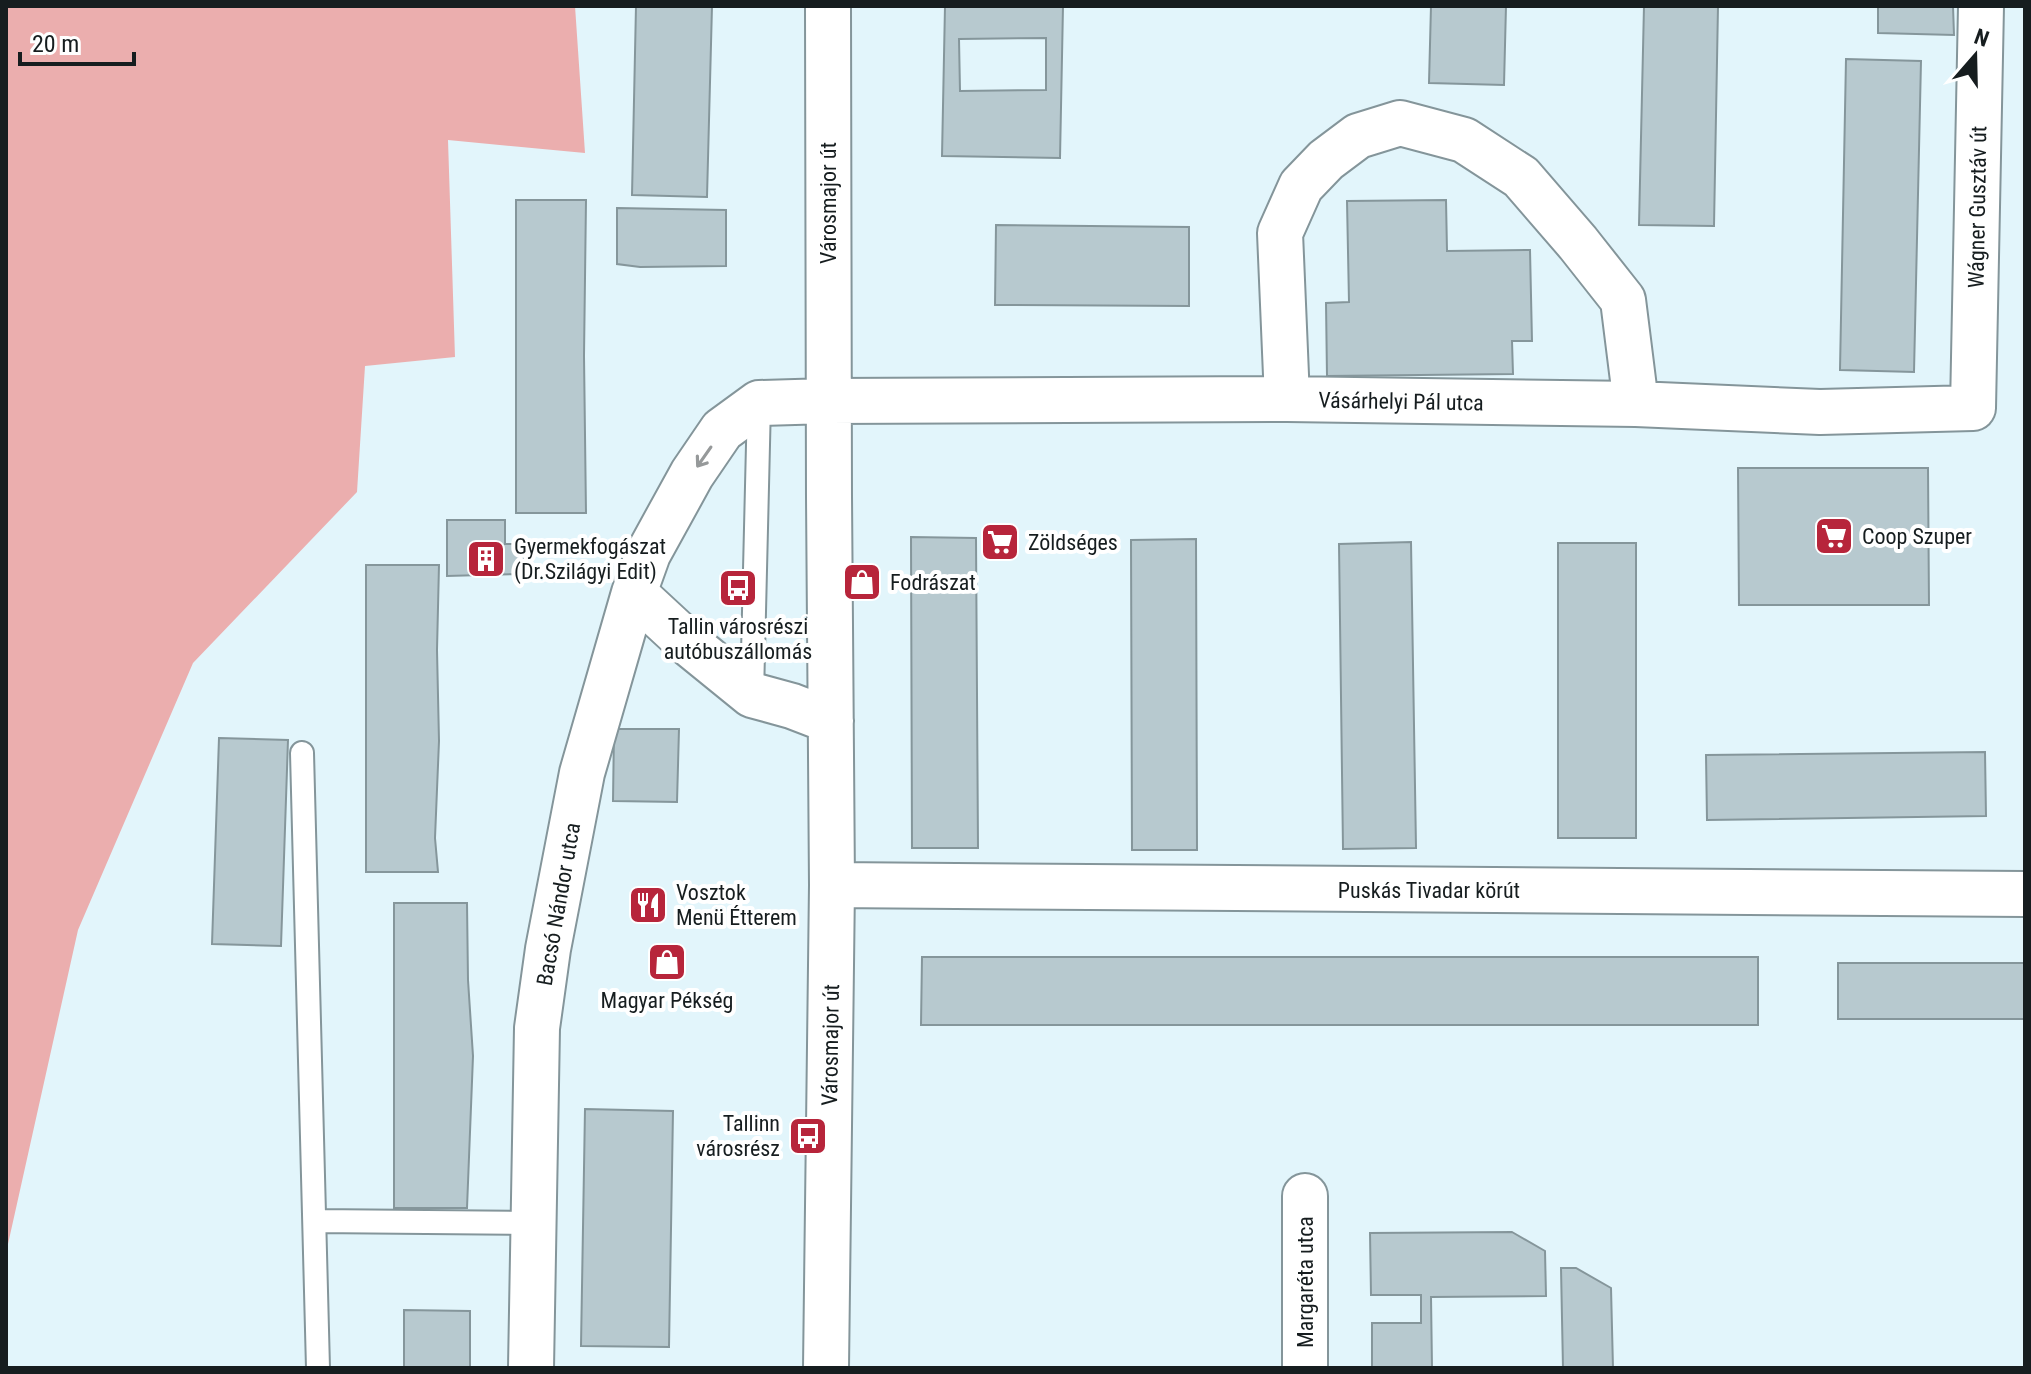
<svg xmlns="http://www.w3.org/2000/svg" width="2031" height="1374" font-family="'Roboto Condensed',sans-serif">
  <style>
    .green { fill: #ebaeae }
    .building { fill: #b7c9cf; stroke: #85969b; stroke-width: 2; fill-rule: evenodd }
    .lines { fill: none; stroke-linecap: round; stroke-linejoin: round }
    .service-casing { stroke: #84959a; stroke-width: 26 }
    .minor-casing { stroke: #84959a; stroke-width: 48 }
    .service { stroke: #fff; stroke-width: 22 }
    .minor { stroke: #fff; stroke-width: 44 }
    .oneway { stroke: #96999a }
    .labels { text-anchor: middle; stroke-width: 8; stroke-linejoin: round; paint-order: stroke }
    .street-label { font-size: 22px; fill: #161d1f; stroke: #fff }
    .poi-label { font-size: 22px; fill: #161d1f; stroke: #fff; text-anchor: start }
  </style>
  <rect width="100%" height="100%" fill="#e2f5fb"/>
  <!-- green -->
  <path class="green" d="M6,6H575L585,153L448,140L455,357L365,366L357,492L193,663L78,930L6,1253Z"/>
  <!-- building -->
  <path class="building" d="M636,6H712L707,197L632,195Z
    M945,6H1063L1060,158L942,156ZM1046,38V90L960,91L959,39Z
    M1431,6H1506L1504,85L1429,83Z
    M1644,6H1718L1714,226L1639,225Z
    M1878,6H1953L1954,35L1878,33Z
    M1846,59L1921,61L1914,372L1840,370Z
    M516,200H586L584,356L586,513H516Z
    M1446,200L1447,251L1530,250L1532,341H1512L1513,374L1327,376L1326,303L1349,302L1347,201Z
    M617,208L726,210V266L640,267L617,264Z
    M996,225L1189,227V306L995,305Z
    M1738,468H1928L1929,605H1739Z
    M447,520H505V544H525V576L521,574L447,576Z
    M911,537L976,538L978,848H912Z
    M1196,539L1197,850H1132L1131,540Z
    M1411,542L1416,848L1343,849L1339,544Z
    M1558,543H1636V838H1558Z
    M366,565H439L437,650L439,741L435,838L438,872H366Z
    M614,729H679L677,802L613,801Z
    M219,738L288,740L281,946L212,944Z
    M1985,752L1986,816L1707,820L1706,755Z
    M394,903H467L468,980L473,1056L467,1208H394Z
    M922,957H1758V1025H921Z
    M1838,963H2025V1019H1838Z
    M585,1109L673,1111L669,1347L581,1346Z
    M1512,1232L1545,1251L1546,1296L1431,1297L1432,1368H1372V1323H1421V1295H1371L1370,1233Z
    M1561,1268H1576L1611,1288L1613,1368H1563Z
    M404,1310L470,1311V1368H404Z"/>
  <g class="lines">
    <defs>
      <path id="service" d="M752,695L759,403
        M302,753L318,1368
        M315,1221L533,1223"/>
      <path id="minor" d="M1287,399L1280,233L1301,186L1326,160L1358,136L1400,123L1464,140L1521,177L1578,243L1623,300L1636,404
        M634,593L688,643L752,695L792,706L831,721
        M832,885L2025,894
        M1305,1196V1368
        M531,1368L537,1028L548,949L582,773L634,593L648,554L692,474L722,430L759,403L828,401L1287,399L1636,404L1820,412L1973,408L1981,6
        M826,1368L832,885L829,496L828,6"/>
    </defs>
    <!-- service casing -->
    <use href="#service" class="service-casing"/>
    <!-- minor casing -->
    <use href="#minor" class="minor-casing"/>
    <!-- service -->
    <use href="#service" class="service"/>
    <!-- minor -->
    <use href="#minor" class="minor"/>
  </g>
  <!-- one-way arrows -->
  <defs><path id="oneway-shaft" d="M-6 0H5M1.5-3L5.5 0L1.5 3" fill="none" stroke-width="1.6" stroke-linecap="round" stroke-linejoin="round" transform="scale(2)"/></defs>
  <use class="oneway" href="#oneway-shaft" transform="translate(704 457) rotate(125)"/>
  <!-- icons -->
  <defs>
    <symbol id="supermarket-square" viewBox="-11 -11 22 22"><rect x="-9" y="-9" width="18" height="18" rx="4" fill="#b7253b" stroke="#fff"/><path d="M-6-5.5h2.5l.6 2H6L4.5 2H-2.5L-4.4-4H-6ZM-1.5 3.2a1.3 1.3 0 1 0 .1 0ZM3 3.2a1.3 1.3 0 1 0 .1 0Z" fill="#fff"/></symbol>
    <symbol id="building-square" viewBox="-11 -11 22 22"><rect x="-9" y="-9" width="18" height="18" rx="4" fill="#b7253b" stroke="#fff"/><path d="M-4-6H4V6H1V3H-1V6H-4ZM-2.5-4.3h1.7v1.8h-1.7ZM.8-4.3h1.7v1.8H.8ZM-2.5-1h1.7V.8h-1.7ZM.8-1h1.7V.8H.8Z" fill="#fff"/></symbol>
    <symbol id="shop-square" viewBox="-11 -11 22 22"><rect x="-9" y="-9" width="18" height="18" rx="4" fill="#b7253b" stroke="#fff"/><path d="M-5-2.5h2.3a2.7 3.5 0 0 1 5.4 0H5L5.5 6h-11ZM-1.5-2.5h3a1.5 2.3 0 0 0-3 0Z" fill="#fff"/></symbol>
    <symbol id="bus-square" viewBox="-11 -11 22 22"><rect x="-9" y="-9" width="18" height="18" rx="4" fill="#b7253b" stroke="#fff"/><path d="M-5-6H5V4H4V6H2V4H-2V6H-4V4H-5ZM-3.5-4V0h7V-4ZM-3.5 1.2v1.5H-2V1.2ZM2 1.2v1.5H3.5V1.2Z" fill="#fff"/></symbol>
    <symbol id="restaurant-square" viewBox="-11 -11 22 22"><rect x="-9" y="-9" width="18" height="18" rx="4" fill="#b7253b" stroke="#fff"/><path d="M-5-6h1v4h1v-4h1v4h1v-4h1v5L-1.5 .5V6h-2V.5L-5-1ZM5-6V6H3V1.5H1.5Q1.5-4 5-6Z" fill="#fff"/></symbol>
  </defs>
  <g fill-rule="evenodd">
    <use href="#supermarket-square" x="1812" y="514" width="44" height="44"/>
    <use href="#supermarket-square" x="978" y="520" width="44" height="44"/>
    <use href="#building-square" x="464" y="537" width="44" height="44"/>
    <use href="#shop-square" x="840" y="560" width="44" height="44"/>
    <use href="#bus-square" x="716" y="566" width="44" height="44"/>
    <use href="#restaurant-square" x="626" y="883" width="44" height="44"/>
    <use href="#shop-square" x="645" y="940" width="44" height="44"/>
    <use href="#bus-square" x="786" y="1114" width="44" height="44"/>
  </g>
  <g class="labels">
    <!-- street labels -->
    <g class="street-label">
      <text transform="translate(828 203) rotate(-90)" y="8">Városmajor út</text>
      <text transform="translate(1977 207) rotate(-89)" y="8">Wágner Gusztáv út</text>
      <text transform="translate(1401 401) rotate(1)" y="8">Vásárhelyi Pál utca</text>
      <text x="1429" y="898">Puskás Tivadar körút</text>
      <text transform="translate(558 904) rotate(-80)" y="8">Bacsó Nándor utca</text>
      <text transform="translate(830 1045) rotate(-89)" y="8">Városmajor út</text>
      <text transform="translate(1305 1282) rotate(-90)" y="8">Margaréta utca</text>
    </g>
    <!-- poi labels -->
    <g class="poi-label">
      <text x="1862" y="544">Coop Szuper</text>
      <text x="1028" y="550">Zöldséges</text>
      <text x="514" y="554">Gyermekfogászat<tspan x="514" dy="25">(Dr.Szilágyi Edit)</tspan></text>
      <text x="890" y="590">Fodrászat</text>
      <text x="738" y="634" text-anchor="middle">Tallin városrészi<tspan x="738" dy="25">autóbuszállomás</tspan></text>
      <text x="676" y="900">Vosztok<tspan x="676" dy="25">Menü Étterem</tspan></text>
      <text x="667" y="1008" text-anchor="middle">Magyar Pékség</text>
      <text x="780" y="1131" text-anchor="end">Tallinn<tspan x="780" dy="25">városrész</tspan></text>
    </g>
  </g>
  <!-- border -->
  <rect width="2031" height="1374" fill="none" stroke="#161d1f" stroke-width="16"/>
  <!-- north arrow -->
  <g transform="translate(1975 56) rotate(20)" stroke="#ffffff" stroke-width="6" paint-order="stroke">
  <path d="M0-6L14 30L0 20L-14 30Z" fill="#161d1f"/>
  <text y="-12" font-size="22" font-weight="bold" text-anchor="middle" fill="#161d1f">N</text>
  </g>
  <!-- scale -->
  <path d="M20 52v12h114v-12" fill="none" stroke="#161d1f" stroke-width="4"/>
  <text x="32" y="52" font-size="24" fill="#161d1f" stroke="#ffffff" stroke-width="6" paint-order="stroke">20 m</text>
</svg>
